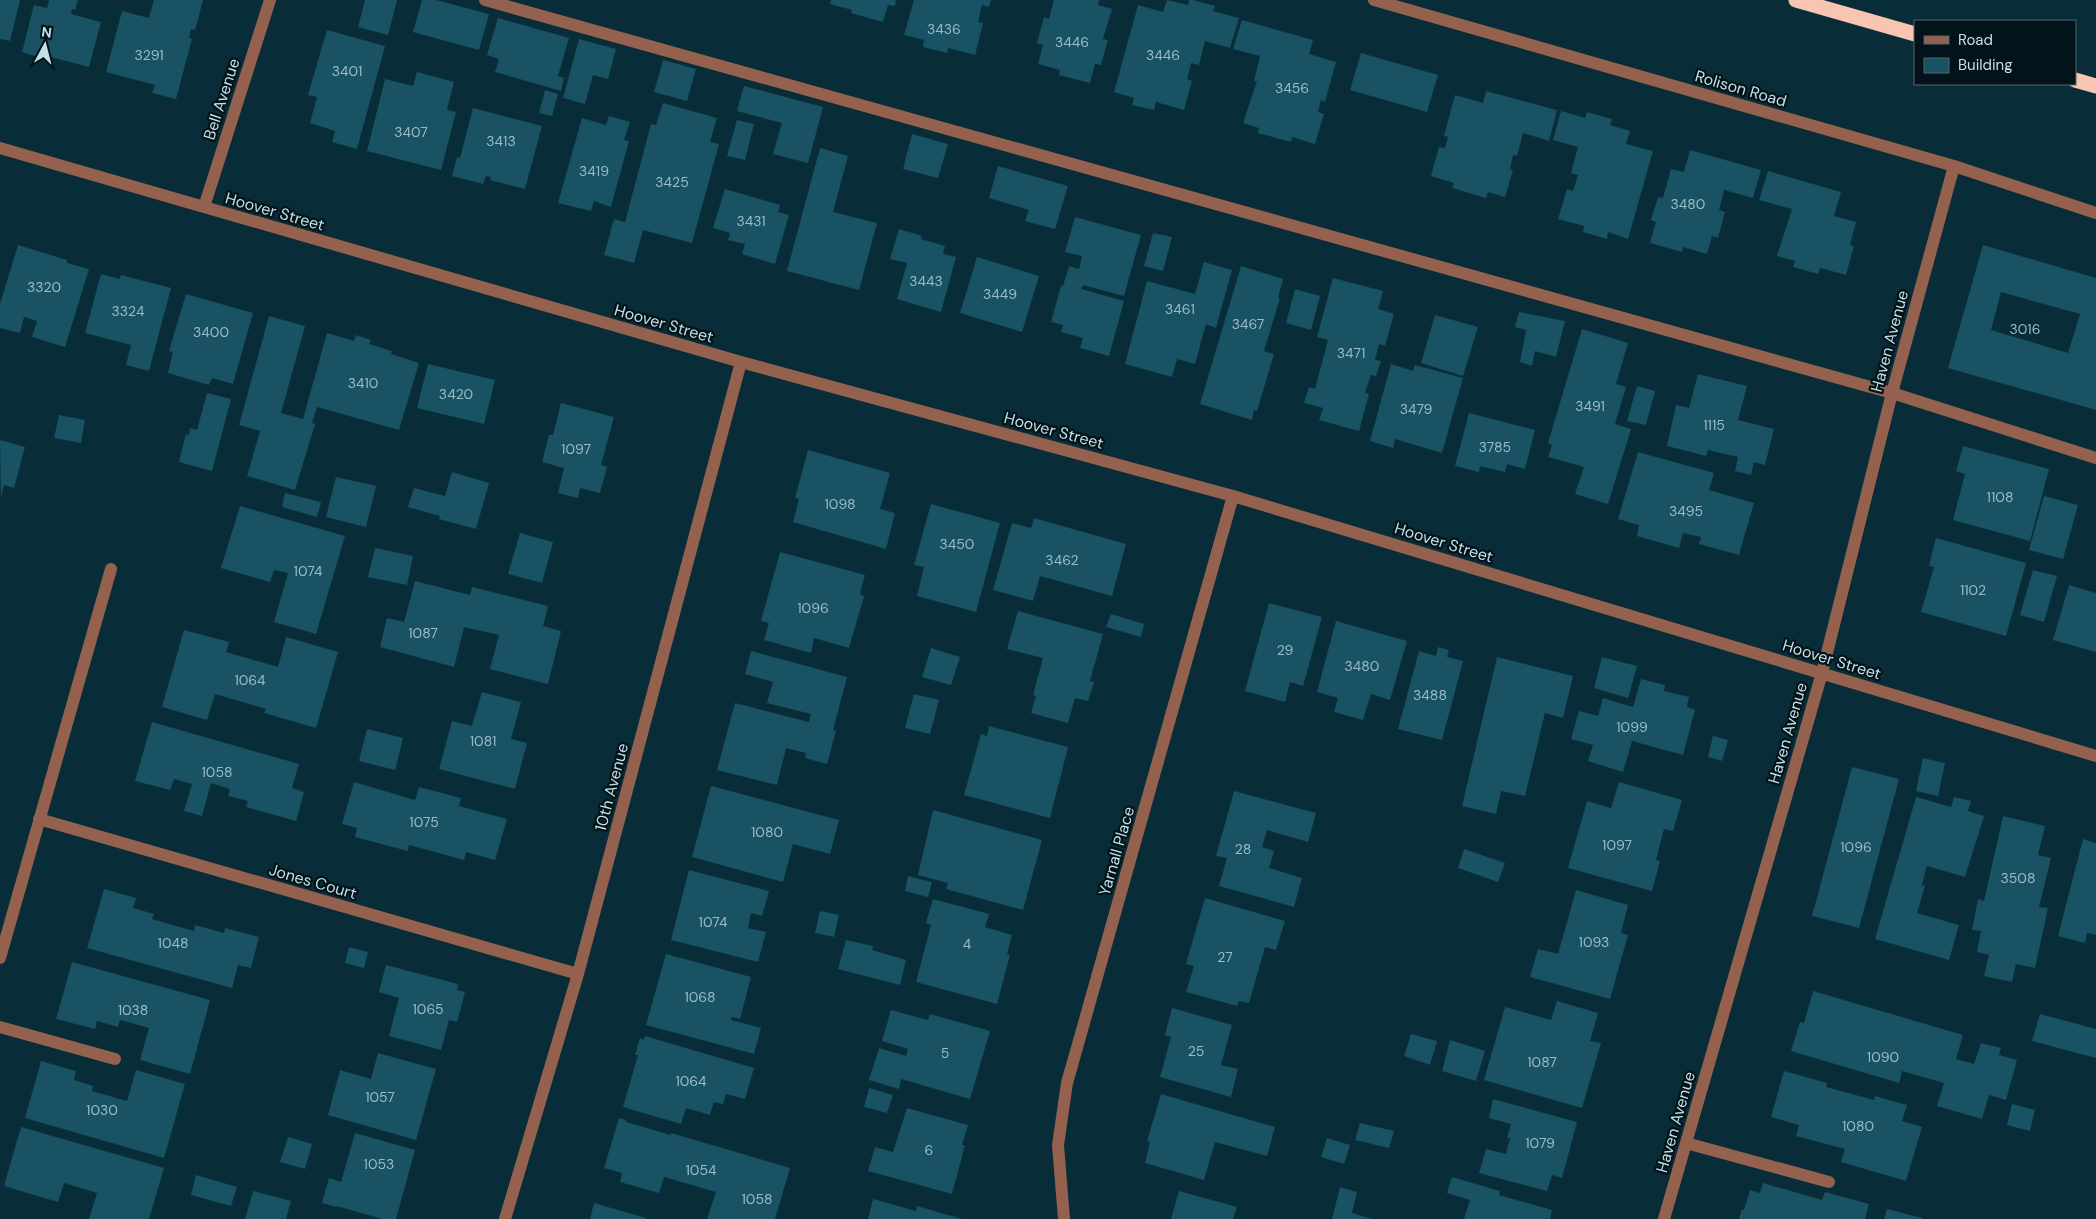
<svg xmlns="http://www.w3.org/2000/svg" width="2096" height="1219" font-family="'DM Sans',sans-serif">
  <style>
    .building { fill: #185263; fill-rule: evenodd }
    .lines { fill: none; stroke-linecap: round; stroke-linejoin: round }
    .minor { stroke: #93614e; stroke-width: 12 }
    .highway { stroke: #f8c5b2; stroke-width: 15 }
    .labels { text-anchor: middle; stroke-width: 4.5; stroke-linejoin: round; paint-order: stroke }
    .number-label { font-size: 14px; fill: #9bbcc6 }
    .street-label { font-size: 16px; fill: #c7dfe7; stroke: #02141a }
  </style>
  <rect width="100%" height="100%" fill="#082d38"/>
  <!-- building -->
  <path class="building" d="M0,0H20L10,41L0,39Z
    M49,0H78L75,10L72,9L71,14L101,22L89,67L39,54L38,57L22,52L34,5L47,8Z
    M154,0H203L195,30L191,29L189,38L192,39L176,99L152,93L155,85L106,72L122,11L149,18Z
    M365,0H397L388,35L358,27Z
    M422,0H436L489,14L479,50L413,32Z
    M831,0H896L895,6L888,5L883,22L851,13L852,10L830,4Z
    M914,0H991L989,7L982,5L978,22L983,23L975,55L948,48L947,53L923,47L924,40L904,35Z
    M1054,0H1099L1098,5L1112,9L1103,39L1108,40L1101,65L1095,64L1090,83L1059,75L1060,70L1038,64L1043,45L1037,43L1044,17L1049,19Z
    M1167,0L1188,5L1189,0H1193L1215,6L1213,11L1239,18L1230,48L1205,41L1199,65L1191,63L1187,79L1192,81L1184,110L1156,102L1154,110L1132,105L1134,98L1114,92L1138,5L1163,12Z
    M498,18L569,38L558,76L564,78L561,91L495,72L499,59L487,55Z
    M1242,20L1313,40L1309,54L1336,62L1325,102L1321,100L1318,112L1324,114L1315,144L1292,137L1291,142L1258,133L1259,128L1243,123L1257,81H1254L1260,56L1233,49Z
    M327,30L385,46L357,149L332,142L335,131L310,123L317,97L308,95Z
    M579,39L616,49L608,79L593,75L585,104L563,98Z
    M1361,53L1438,75L1427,112L1350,90Z
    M663,60L696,69L687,101L654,92Z
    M417,72L454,82L447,110L456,112L441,170L367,151L385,79L413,86Z
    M744,86L823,107L808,163L773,154L782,123L737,111Z
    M545,90L558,94L552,116L539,113Z
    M1486,91L1557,110L1549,141L1523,133L1517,156L1513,155L1510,169L1513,170L1505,197L1488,192L1486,198L1452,188L1454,183L1431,176L1439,147L1445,148L1448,137L1444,136L1455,95L1483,103Z
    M663,103L717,118L710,142L719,144L692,243L643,230L634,263L604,255L614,219L625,222L651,124L656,125Z
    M473,108L542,126L525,189L490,180L491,177L486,176L483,184L452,176L457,157L460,158Z
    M1561,111L1585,118L1587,112L1612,119L1610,125L1630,131L1626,144L1653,151L1628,239L1608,232L1607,239L1583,232L1584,226L1558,219L1567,189L1573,191L1578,175L1571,173L1578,147L1553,140Z
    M609,116L630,122L624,140L629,141L611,207L594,201L591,211L558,203L582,118L606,125Z
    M737,120L754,124L745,160L727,156Z
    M912,134L948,144L938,178L903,169Z
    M820,148L848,156L833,212L877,223L859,290L787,271Z
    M1690,150L1761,170L1753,198L1724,190L1719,210L1725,212L1718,238L1712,236L1707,254L1683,247L1682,252L1650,243L1656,222L1651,220L1658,197L1663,198L1671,169L1684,172Z
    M998,166L1068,186L1055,229L1025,221L1029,210L989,198Z
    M1768,171L1841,192L1834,216L1856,222L1850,245L1854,246L1846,275L1820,268L1818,274L1793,267L1795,261L1777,256L1792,209L1759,200Z
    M725,189L780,205L778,212L789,215L775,264L742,254L745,244L728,240L730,233L713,228Z
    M1075,217L1141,235L1124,296L1083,285L1081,289L1124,301L1109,356L1080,348L1083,338L1061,332L1063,325L1051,322L1061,286H1063L1069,266L1079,269L1082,256L1065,252Z
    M899,229L922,236L921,239L945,246L943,254L956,257L941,312L897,299L907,263L890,259Z
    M1153,233L1172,237L1163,271L1144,266Z
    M18,245L67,260V263L89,269L65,347L32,337L37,321L24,317L20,333L0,328V304Z
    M1983,245L2096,278V410L1948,368ZM2001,292L2080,314L2068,353L1991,330Z
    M977,257L1039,276L1022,332L960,313Z
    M1204,262L1232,270L1216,328L1206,324L1195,364L1177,359L1172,377L1125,364L1147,281L1195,294Z
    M1241,266L1283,279L1278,298H1280L1264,351L1274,354L1257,411L1254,410L1252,420L1200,404Z
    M101,274L120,279L121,275L171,288L149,371L126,365L131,345L85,333Z
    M1333,278L1383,291L1378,309L1394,314L1385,346L1379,344L1375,360L1381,361L1376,376L1371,375L1365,393L1369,394L1359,431L1319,420L1323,408L1304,403L1309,387L1315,389L1328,340L1317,337Z
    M1295,289L1320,296L1311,330L1286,323Z
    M186,294L253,313L233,384L212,378L209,385L168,373L173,352L169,351Z
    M1519,312L1565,321L1556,357L1535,351L1532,366L1520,362L1526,330L1515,327Z
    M1435,315L1478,327L1463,376L1421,363Z
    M269,316L305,326L281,413L303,419L327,333L354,341L356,335L371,340L369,344L392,351L391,354L419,363L399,430L317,407L312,423L315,424L295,490L247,476L260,431L239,425Z
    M1582,329L1628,343L1616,384L1626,387L1615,424L1631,429L1608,504L1575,494L1584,467L1548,457L1552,445L1548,443Z
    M428,364L495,380L484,424L417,408Z
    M1391,364L1413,371L1415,365L1463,378L1442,453L1395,439L1393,448L1370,441Z
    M1698,374L1747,386L1738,420L1774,429L1765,465L1754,462L1751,475L1735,471L1738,457L1708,450L1706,456L1667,446L1676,405L1689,408Z
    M1637,386L1655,391L1646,425L1627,421Z
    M207,393L231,399L212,471L179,462L186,434L189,435L190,428L197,430Z
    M561,403L614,417L601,465L607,467L600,493L580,488L578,498L558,493L564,468L542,462L549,435H553Z
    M1469,413L1535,430L1525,469L1507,464L1505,472L1480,466L1479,472L1455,466Z
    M59,415L85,420L81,443L54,438Z
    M0,440L25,447L14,488L4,485L1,498Z
    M1963,446L2049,469L2030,541L1953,520L1965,474L1956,471Z
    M808,450L890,473L880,509L895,513L886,549L793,522L799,499L795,498Z
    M1638,452L1714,473L1709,490L1754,503L1739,555L1699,544L1701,537L1683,533L1679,548L1637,536L1639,525L1618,519Z
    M452,472L489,483L476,529L439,519L440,516L408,507L414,488L445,496Z
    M336,477L376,486L366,527L326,517Z
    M285,493L321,502L317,517L282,507Z
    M2044,496L2078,505L2063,559L2029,550Z
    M931,504L1000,523L976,612L917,596L924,567L914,565Z
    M240,506L345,536L316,634L274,622L288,573L274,570L270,582L221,568Z
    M1034,518L1126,544L1112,596L1040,576L1033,601L993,590L1012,523L1031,528Z
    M520,533L553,542L542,583L508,574Z
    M1936,538L2026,563L2006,636L1921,612L1934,567L1929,566Z
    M375,548L413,556L407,585L368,577Z
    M780,552L865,575L860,594L864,596L849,648L814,638L811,653L764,640L769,623L761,621Z
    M2033,570L2057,576L2044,622L2020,615Z
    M415,581L470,595L472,587L548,606L543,626L561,631L548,684L490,669L499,635L464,627L454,667L380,647L387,618L404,622Z
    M2069,585L2096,593V652L2053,640Z
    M1269,603L1322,617L1303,686L1290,682L1285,702L1245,691Z
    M1018,611L1103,634L1090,681L1094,682L1088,701L1075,698L1068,723L1031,713L1036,696L1033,695L1043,658L1007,649Z
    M1111,614L1144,624L1141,637L1106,627Z
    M1336,621L1407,641L1390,700L1371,694L1363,720L1334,712L1338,698L1317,692Z
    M184,630L229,642L226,652L278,667L286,637L338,652L316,728L264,713L266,709L215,694L207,720L162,707Z
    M1438,647L1449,650L1447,657L1463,661L1442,740L1398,729L1419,651L1436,656Z
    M931,648L960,657L951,685L922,677Z
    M751,651L847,677L833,730L836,731L827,764L805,758L806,753L786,748L777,785L717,770L735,703L809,722L811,714L767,703L773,682L745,674Z
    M1497,657L1573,676L1563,718L1545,713L1525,796L1501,791L1496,814L1462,806Z
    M1602,657L1637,666L1628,698L1594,688Z
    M1641,679L1665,685L1664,691L1689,697L1687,707L1695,710L1683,755L1632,741L1623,772L1588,761L1593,745L1571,739L1579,711L1598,716L1603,698L1633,707Z
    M482,692L521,702L511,739L527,743L515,789L439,769L452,721L472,726Z
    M914,694L939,700L930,734L905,728Z
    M152,722L299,764L292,788L304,792L296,821L246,807L248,801L228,796L230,789L211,783L202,816L184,811L192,784L174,779L170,790L135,781Z
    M989,726L1068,747L1050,818L964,795L981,734L987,736Z
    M367,729L403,738L395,770L359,761Z
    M1713,736L1728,740L1722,761L1708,757Z
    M1923,758L1945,763L1938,796L1916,791Z
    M1852,767L1899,779L1859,928L1812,916Z
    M354,782L415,800L419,787L461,798L459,806L507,819L495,860L466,852L464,860L409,845L408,851L355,837L357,828L342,824Z
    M1619,782L1682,800L1673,831L1664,829L1656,860L1660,861L1652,891L1568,868L1587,801L1611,808Z
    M711,786L839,820L830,854L793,844L783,882L692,857Z
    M1234,791L1316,813L1308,842L1267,830L1262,847L1274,851L1269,868L1302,878L1294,907L1219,886L1227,858L1216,856Z
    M1916,797L1951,807L1954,797L1971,801L1968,811L1984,816L1965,877L1927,866L1922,885L1925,886L1917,913L1959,925L1949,960L1875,939Z
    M933,810L1042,840L1023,910L946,889L948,883L918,875Z
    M2003,816L2045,826L2038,855L2051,858L2039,907L2048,908L2035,968L2016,964L2012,982L1984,976L1989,955L1977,952L1981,931L1972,930L1978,899L1984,901Z
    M2083,839L2096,843V935L2087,933L2085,943L2058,936Z
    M1464,849L1505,863L1498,882L1458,868Z
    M689,870L769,891L762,916L751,913L748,928L766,932L758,962L671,940Z
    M908,876L932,882L928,897L905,891Z
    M104,889L136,898L133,908L154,914L152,919L194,931L195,925L224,933L225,928L259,937L251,968L238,965L232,988L87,948Z
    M1576,890L1628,905L1621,933L1628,935L1610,999L1530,977L1538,949L1558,954Z
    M1205,898L1285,921L1276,950L1265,947L1249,1003L1239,1001L1237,1006L1186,992L1194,966L1186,964Z
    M933,899L989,914L985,927L1012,935L1007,954L1010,955L997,1004L916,982L931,925L926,923Z
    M820,911L839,915L834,937L815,933Z
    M846,940L873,946L872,950L906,960L900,985L838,969Z
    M349,947L368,952L364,968L345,963Z
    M666,954L751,977L740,1019L732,1017L731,1020L761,1028L754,1054L646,1025Z
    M72,962L210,1000L190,1074L140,1060L149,1028L120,1020L118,1027L97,1021L95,1029L56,1019Z
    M386,965L458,984L457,990L465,992L457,1022L449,1020L441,1050L389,1036L399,998L379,992Z
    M1813,991L1963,1035L1956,1059L1974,1064L1981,1043L2001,1048L1999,1055L2017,1060L2006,1100L1989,1095L1982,1119L1937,1106L1944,1083L1902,1071L1899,1083L1791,1051L1800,1022L1804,1023Z
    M1557,1001L1598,1013L1590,1041L1601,1043L1582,1108L1484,1080L1505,1007L1551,1020Z
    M1172,1008L1232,1025L1221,1065L1238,1069L1231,1097L1160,1077L1171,1037L1165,1035Z
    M891,1010L928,1020L930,1014L990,1031L970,1099L901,1079L899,1089L869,1080L879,1048L906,1056L908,1049L882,1041Z
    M2040,1014L2096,1029V1058L2032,1041Z
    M1411,1034L1437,1041L1430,1065L1404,1056Z
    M645,1036L754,1068L745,1099L726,1094L723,1104L714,1102L710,1115L686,1108L681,1124L623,1107L638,1055H635L640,1038L644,1040Z
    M1450,1040L1485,1051L1476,1081L1442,1071Z
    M378,1053L436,1069L416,1140L328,1115L340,1070L371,1079Z
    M41,1061L76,1071L74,1080L93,1086L92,1091L127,1101L136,1070L185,1084L164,1158L25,1118Z
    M1784,1071L1827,1083L1826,1087L1874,1100L1875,1096L1907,1105L1902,1121L1922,1127L1906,1181L1841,1162L1845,1149L1796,1136L1799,1125L1771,1117Z
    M869,1088L893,1095L887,1113L864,1107Z
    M1161,1094L1275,1127L1267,1156L1215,1142L1204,1180L1145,1163L1150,1142L1147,1141Z
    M1493,1099L1577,1122L1562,1178L1552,1175L1547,1191L1479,1173L1486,1149L1506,1154L1510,1138H1507L1511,1124L1489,1118Z
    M2012,1104L2035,1110L2030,1131L2007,1125Z
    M907,1108L968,1125L962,1145H965L952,1194L868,1171L875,1147L893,1152Z
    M619,1118L626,1120V1122L671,1135V1133L790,1168L775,1219H707L716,1192L664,1177L659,1193L620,1182L622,1173L604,1168Z
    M1360,1123L1394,1131L1389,1148L1355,1140Z
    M21,1127L164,1168L149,1219H89L97,1193L64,1183L58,1202L4,1186Z
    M355,1133L415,1150L396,1219H382L337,1206V1207L322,1203L329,1178L341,1182Z
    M288,1137L312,1144L305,1169L280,1162Z
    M1327,1138L1350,1145L1344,1164L1321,1157Z
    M196,1175L237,1187L231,1206L191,1195Z
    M1452,1177L1500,1191L1499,1195L1552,1210L1550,1219H1464L1470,1200L1447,1193Z
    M1763,1183L1822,1200L1825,1192L1869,1204L1865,1219H1739L1742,1209L1744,1210L1750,1190L1760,1193Z
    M1340,1187L1357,1192L1352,1213L1372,1219H1332Z
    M253,1191L291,1201L286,1219H245Z
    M1179,1191L1237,1207L1233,1219H1171Z
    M873,1199L916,1211L917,1206L962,1219H868Z
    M594,1203L646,1218V1219H590Z
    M1887,1209L1922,1218V1219H1884Z"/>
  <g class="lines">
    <!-- minor -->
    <path class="minor" d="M485,0L1892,393L2096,458
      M1374,0L1954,166L2096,213
      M0,148L741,362L1233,496L2096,756
      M204,207L270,0
      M39,819L578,974
      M0,958L111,569
      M0,1027L115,1059
      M1686,1143L1829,1182
      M505,1219L578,974L741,362
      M1064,1219L1058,1145L1067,1083L1233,496
      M1664,1219L1822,673L1892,393L1954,166"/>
    <!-- highway -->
    <path class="highway" d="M1796,0L1915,34
      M2075,80L2096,86"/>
  </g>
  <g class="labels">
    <!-- number labels -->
    <g class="number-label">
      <text x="944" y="34">3436</text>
      <text x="1072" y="47">3446</text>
      <text x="149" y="60">3291</text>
      <text x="1163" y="60">3446</text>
      <text x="347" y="76">3401</text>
      <text x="1292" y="93">3456</text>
      <text x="411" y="137">3407</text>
      <text x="501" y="146">3413</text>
      <text x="594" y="176">3419</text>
      <text x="672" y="187">3425</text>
      <text x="1688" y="209">3480</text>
      <text x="751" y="226">3431</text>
      <text x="926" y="286">3443</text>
      <text x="44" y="292">3320</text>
      <text x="1000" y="299">3449</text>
      <text x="1180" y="314">3461</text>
      <text x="128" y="316">3324</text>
      <text x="1248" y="329">3467</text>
      <text x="2025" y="334">3016</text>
      <text x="211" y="337">3400</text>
      <text x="1351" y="358">3471</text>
      <text x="363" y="388">3410</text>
      <text x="456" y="399">3420</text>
      <text x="1590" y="411">3491</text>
      <text x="1416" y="414">3479</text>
      <text x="1714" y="430">1115</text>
      <text x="1495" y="452">3785</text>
      <text x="576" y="454">1097</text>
      <text x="2000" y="502">1108</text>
      <text x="840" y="509">1098</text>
      <text x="1686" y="516">3495</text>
      <text x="957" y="549">3450</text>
      <text x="1062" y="565">3462</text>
      <text x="308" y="576">1074</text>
      <text x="1973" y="595">1102</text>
      <text x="813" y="613">1096</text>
      <text x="423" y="638">1087</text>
      <text x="1285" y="655">29</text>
      <text x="1362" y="671">3480</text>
      <text x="250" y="685">1064</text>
      <text x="1430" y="700">3488</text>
      <text x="1632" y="732">1099</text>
      <text x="483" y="746">1081</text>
      <text x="217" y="777">1058</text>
      <text x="424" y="827">1075</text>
      <text x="767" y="837">1080</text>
      <text x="1617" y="850">1097</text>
      <text x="1856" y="852">1096</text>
      <text x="1243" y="854">28</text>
      <text x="2018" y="883">3508</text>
      <text x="713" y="927">1074</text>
      <text x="1594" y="947">1093</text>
      <text x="173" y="948">1048</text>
      <text x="967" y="949">4</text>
      <text x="1225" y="962">27</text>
      <text x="700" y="1002">1068</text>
      <text x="428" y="1014">1065</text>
      <text x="133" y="1015">1038</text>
      <text x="1196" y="1056">25</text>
      <text x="945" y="1058">5</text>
      <text x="1883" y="1062">1090</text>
      <text x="1542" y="1067">1087</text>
      <text x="691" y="1086">1064</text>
      <text x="380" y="1102">1057</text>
      <text x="102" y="1115">1030</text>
      <text x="1858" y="1131">1080</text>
      <text x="1540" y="1148">1079</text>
      <text x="929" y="1155">6</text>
      <text x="379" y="1169">1053</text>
      <text x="701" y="1175">1054</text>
      <text x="757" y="1204">1058</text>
    </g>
    <!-- street labels -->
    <g class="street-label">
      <text transform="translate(1741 88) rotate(16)" y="6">Rolison Road</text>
      <text transform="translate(221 99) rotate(-72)" y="6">Bell Avenue</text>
      <text transform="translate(275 211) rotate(16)" y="6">Hoover Street</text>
      <text transform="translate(664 323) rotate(16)" y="6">Hoover Street</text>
      <text transform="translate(1889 341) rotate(-75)" y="6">Haven Avenue</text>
      <text transform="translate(1054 430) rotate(15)" y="6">Hoover Street</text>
      <text transform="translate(1444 542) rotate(17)" y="6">Hoover Street</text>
      <text transform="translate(1832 659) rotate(17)" y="6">Hoover Street</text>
      <text transform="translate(1787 733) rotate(-74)" y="6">Haven Avenue</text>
      <text transform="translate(611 787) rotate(-75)" y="6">10th Avenue</text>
      <text transform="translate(1116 851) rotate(-74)" y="6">Yarnall Place</text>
      <text transform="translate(313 881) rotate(16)" y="6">Jones Court</text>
      <text transform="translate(1675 1122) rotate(-74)" y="6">Haven Avenue</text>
    </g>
  </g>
  <!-- legend -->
  <rect x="1914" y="20" width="162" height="65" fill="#02141a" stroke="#51656c"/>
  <rect x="1924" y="36" width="25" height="8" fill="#93614e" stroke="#51656c"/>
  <text x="1958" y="45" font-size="15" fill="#c7dfe7">Road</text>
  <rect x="1924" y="58" width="25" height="15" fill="#185263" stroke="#51656c"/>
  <text x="1958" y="70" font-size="15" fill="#c7dfe7">Building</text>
  <!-- north arrow -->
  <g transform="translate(45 45) rotate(7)" stroke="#02141a" stroke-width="4" paint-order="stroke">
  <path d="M0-4L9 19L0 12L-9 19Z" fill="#c7dfe7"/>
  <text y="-8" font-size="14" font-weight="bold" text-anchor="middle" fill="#c7dfe7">N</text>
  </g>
</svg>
